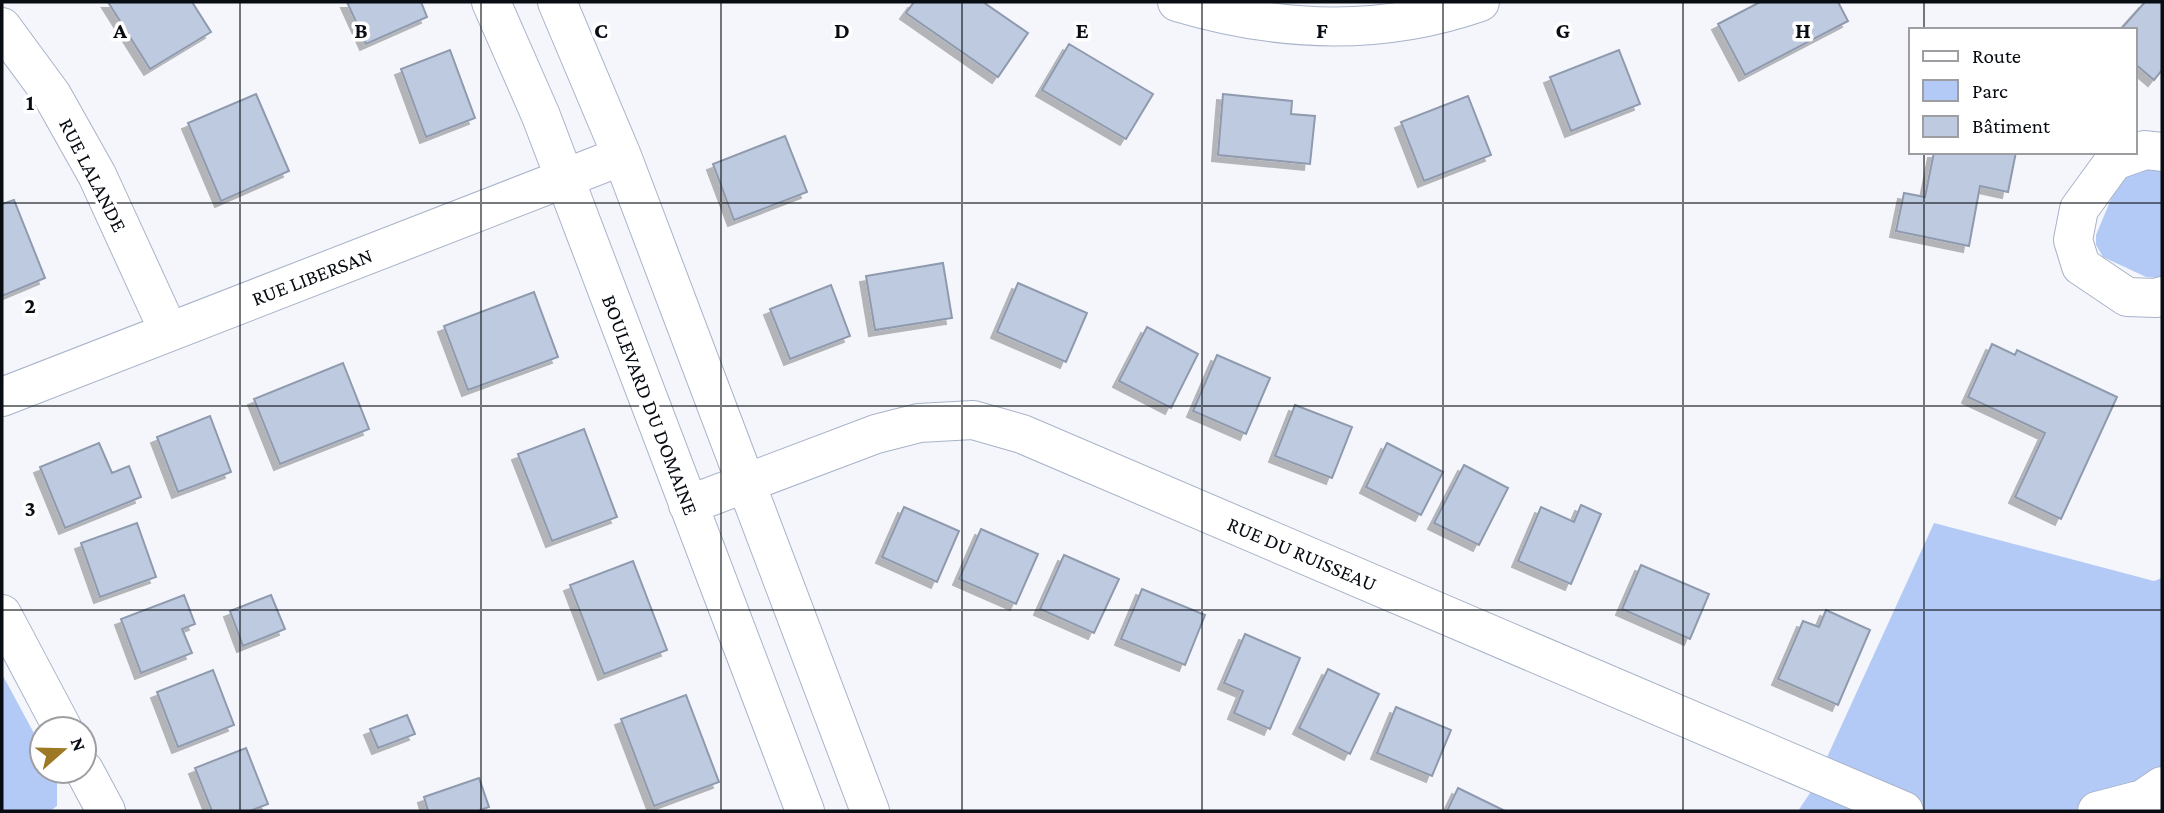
<svg xmlns="http://www.w3.org/2000/svg" width="2164" height="813" font-family="'Crimson Pro',serif">
  <style>
    .green { fill: #b4caf6 }
    .building { fill: #becadf; stroke: #8f9aae; stroke-width: 2; filter: url(#shadow) }
    .lines { fill: none; stroke-linecap: round; stroke-linejoin: round }
    .street-casing { stroke: #a8b3c9; stroke-width: 40 }
    .street { stroke: #fff; stroke-width: 38 }
    .grid { fill: none; stroke: #080c13; stroke-width: 2; stroke-opacity: 0.55 }
    .labels { text-anchor: middle; stroke-width: 7; stroke-linejoin: round; paint-order: stroke }
    .street-label { font-size: 21px; fill: #080c13; stroke: #fff }
    .grid-label { font-size: 23px; text-anchor: middle; font-weight: bold; fill: #080c13; stroke: #fff; stroke-width: 7; stroke-linejoin: round; paint-order: stroke }
  </style>
  <defs>
    <filter id="shadow"><feDropShadow dx="-6" dy="6" stdDeviation="0" flood-color="#0004"/></filter>
  </defs>
  <rect width="100%" height="100%" fill="#f4f6fb"/>
  <!-- green -->
  <path class="green" d="M2162,163V278L2146,277L2103,257L2096,245V235L2116,187L2128,173Z
    M1934,523L2154,581L2162,578V811H1798L1812,790Z
    M2,674L42,748V771H54L57,776V806L50,811H2Z"/>
  <!-- building -->
  <path class="building" d="M108,2H192L211,32L150,69Z
    M347,2H421L427,17L366,44Z
    M914,2H983L1028,33L998,77L906,13Z
    M1760,2H1838L1848,21L1745,75L1718,24Z
    M2145,2H2162V70L2154,80L2134,63V30H2120Z
    M1069,44L1153,94L1126,139L1042,90Z
    M450,50L475,118L426,137L401,69Z
    M1619,50L1640,104L1571,131L1550,77Z
    M256,94L289,171L221,201L188,123Z
    M1223,94L1292,101L1291,114L1315,116L1310,164L1218,155Z
    M1468,96L1491,155L1424,181L1401,122Z
    M785,136L807,192L734,220L713,164Z
    M1934,152H2016L2008,192L1980,186L1969,246L1896,231L1904,193L1925,197Z
    M14,200L45,278L2,296V204Z
    M943,263L952,318L875,330L866,276Z
    M1018,283L1087,313L1066,362L997,332Z
    M831,285L850,336L790,359L770,309Z
    M534,292L558,357L468,390L444,326Z
    M1147,327L1198,354L1171,408L1119,381Z
    M1992,344L2015,355L2017,350L2117,397L2061,519L2015,497L2045,433L1968,397Z
    M1217,355L1270,378L1246,434L1193,411Z
    M343,363L369,429L280,464L254,399Z
    M1295,405L1352,427L1332,478L1275,456Z
    M210,416L231,472L178,492L157,437Z
    M584,429L617,517L552,541L518,454Z
    M99,443L112,473L129,466L141,497L65,528L40,467Z
    M1387,443L1443,472L1421,515L1366,487Z
    M1464,465L1508,488L1479,545L1434,523Z
    M1581,505L1601,514L1571,584L1518,561L1541,507L1574,522Z
    M904,507L959,531L937,582L882,557Z
    M137,523L156,577L100,597L81,543Z
    M981,529L1038,554L1016,604L959,579Z
    M1064,555L1119,579L1094,633L1040,609Z
    M633,561L667,650L604,674L570,585Z
    M1641,565L1709,594L1690,639L1622,609Z
    M1142,589L1205,615L1185,665L1121,639Z
    M184,595L195,624L182,629L192,653L141,673L121,619Z
    M271,595L285,629L243,646L230,611Z
    M1826,610L1870,630L1838,705L1778,679L1803,621L1819,627Z
    M1245,634L1300,658L1270,729L1234,713L1243,691L1224,683Z
    M1328,669L1379,694L1350,754L1299,728Z
    M213,670L234,725L178,747L157,692Z
    M686,695L719,782L654,806L621,719Z
    M1396,707L1451,730L1432,776L1377,753Z
    M407,715L415,734L378,748L370,729Z
    M246,748L268,804L250,811H212L195,768Z
    M479,778L489,807L478,811H428L424,797Z
    M1458,788L1505,811H1447Z"/>
  <g class="lines">
    <defs>
      <path id="street" d="M491,2L541,116L805,811
        M557,2L622,156L870,811
        M1177,2C1277,32 1380,37 1480,2
        M2,27L52,95L97,175L169,332
        M2162,152L2145,150L2114,161L2079,209L2073,240L2081,266L2127,297L2156,298L2162,296
        M2,397L622,156
        M688,505L876,434L919,423L973,420L1022,434L1904,811
        M2,614L63,729
        M84,770L106,811
        M2097,811L2143,799L2162,786"/>
    </defs>
    <!-- street casing -->
    <use href="#street" class="street-casing"/>
    <!-- street -->
    <use href="#street" class="street"/>
  </g>
  <!-- grid -->
  <path class="grid" d="M240,2V811M481,2V811M721,2V811M962,2V811M1202,2V811M1443,2V811M1683,2V811M1924,2V30M1924,152V811M2,203H2162M2,406H2162M2,610H2162"/>
  <g class="labels">
    <!-- street labels -->
    <g class="street-label">
      <text transform="translate(93 175) rotate(63)" y="7">RUE LALANDE</text>
      <text transform="translate(312 277) rotate(-21)" y="7">RUE LIBERSAN</text>
      <text transform="translate(650 405) rotate(69)" y="7">BOULEVARD DU DOMAINE</text>
      <text transform="translate(1302 554) rotate(23)" y="7">RUE DU RUISSEAU</text>
    </g>
  </g>
  <g class="grid-label">
    <text x="120" y="38">A</text>
    <text x="361" y="38">B</text>
    <text x="601" y="38">C</text>
    <text x="842" y="38">D</text>
    <text x="1082" y="38">E</text>
    <text x="1322" y="38">F</text>
    <text x="1563" y="38">G</text>
    <text x="1803" y="38">H</text>
    <text x="30" y="110">1</text>
    <text x="30" y="313">2</text>
    <text x="30" y="516">3</text>
  </g>
  <!-- border -->
  <rect width="2164" height="813" fill="none" stroke="#080c13" stroke-width="7"/>
  <!-- legend -->
  <rect x="1909" y="28" width="228" height="126" fill="#ffffff" stroke="#9c9ea1" stroke-width="2"/>
  <rect x="1923" y="51" width="35" height="10" fill="#ffffff" stroke="#9c9ea1" stroke-width="2"/>
  <text x="1972" y="63" font-size="21" fill="#080c13">Route</text>
  <rect x="1923" y="80" width="35" height="21" fill="#b4caf6" stroke="#9c9ea1" stroke-width="2"/>
  <text x="1972" y="98" font-size="21" fill="#080c13">Parc</text>
  <rect x="1923" y="116" width="35" height="21" fill="#becadf" stroke="#9c9ea1" stroke-width="2"/>
  <text x="1972" y="133" font-size="21" fill="#080c13">Bâtiment</text>
  <!-- north arrow -->
  <g transform="translate(63 750) rotate(70)"><circle r="33" fill="#ffffff" stroke="#9c9ea1" stroke-width="2"/>
  <path d="M0-5L12 26L0 18L-12 26Z" fill="#9d7925"/>
  <text y="-10" font-size="19" font-weight="bold" text-anchor="middle" fill="#080c13">N</text>
  </g>
</svg>
